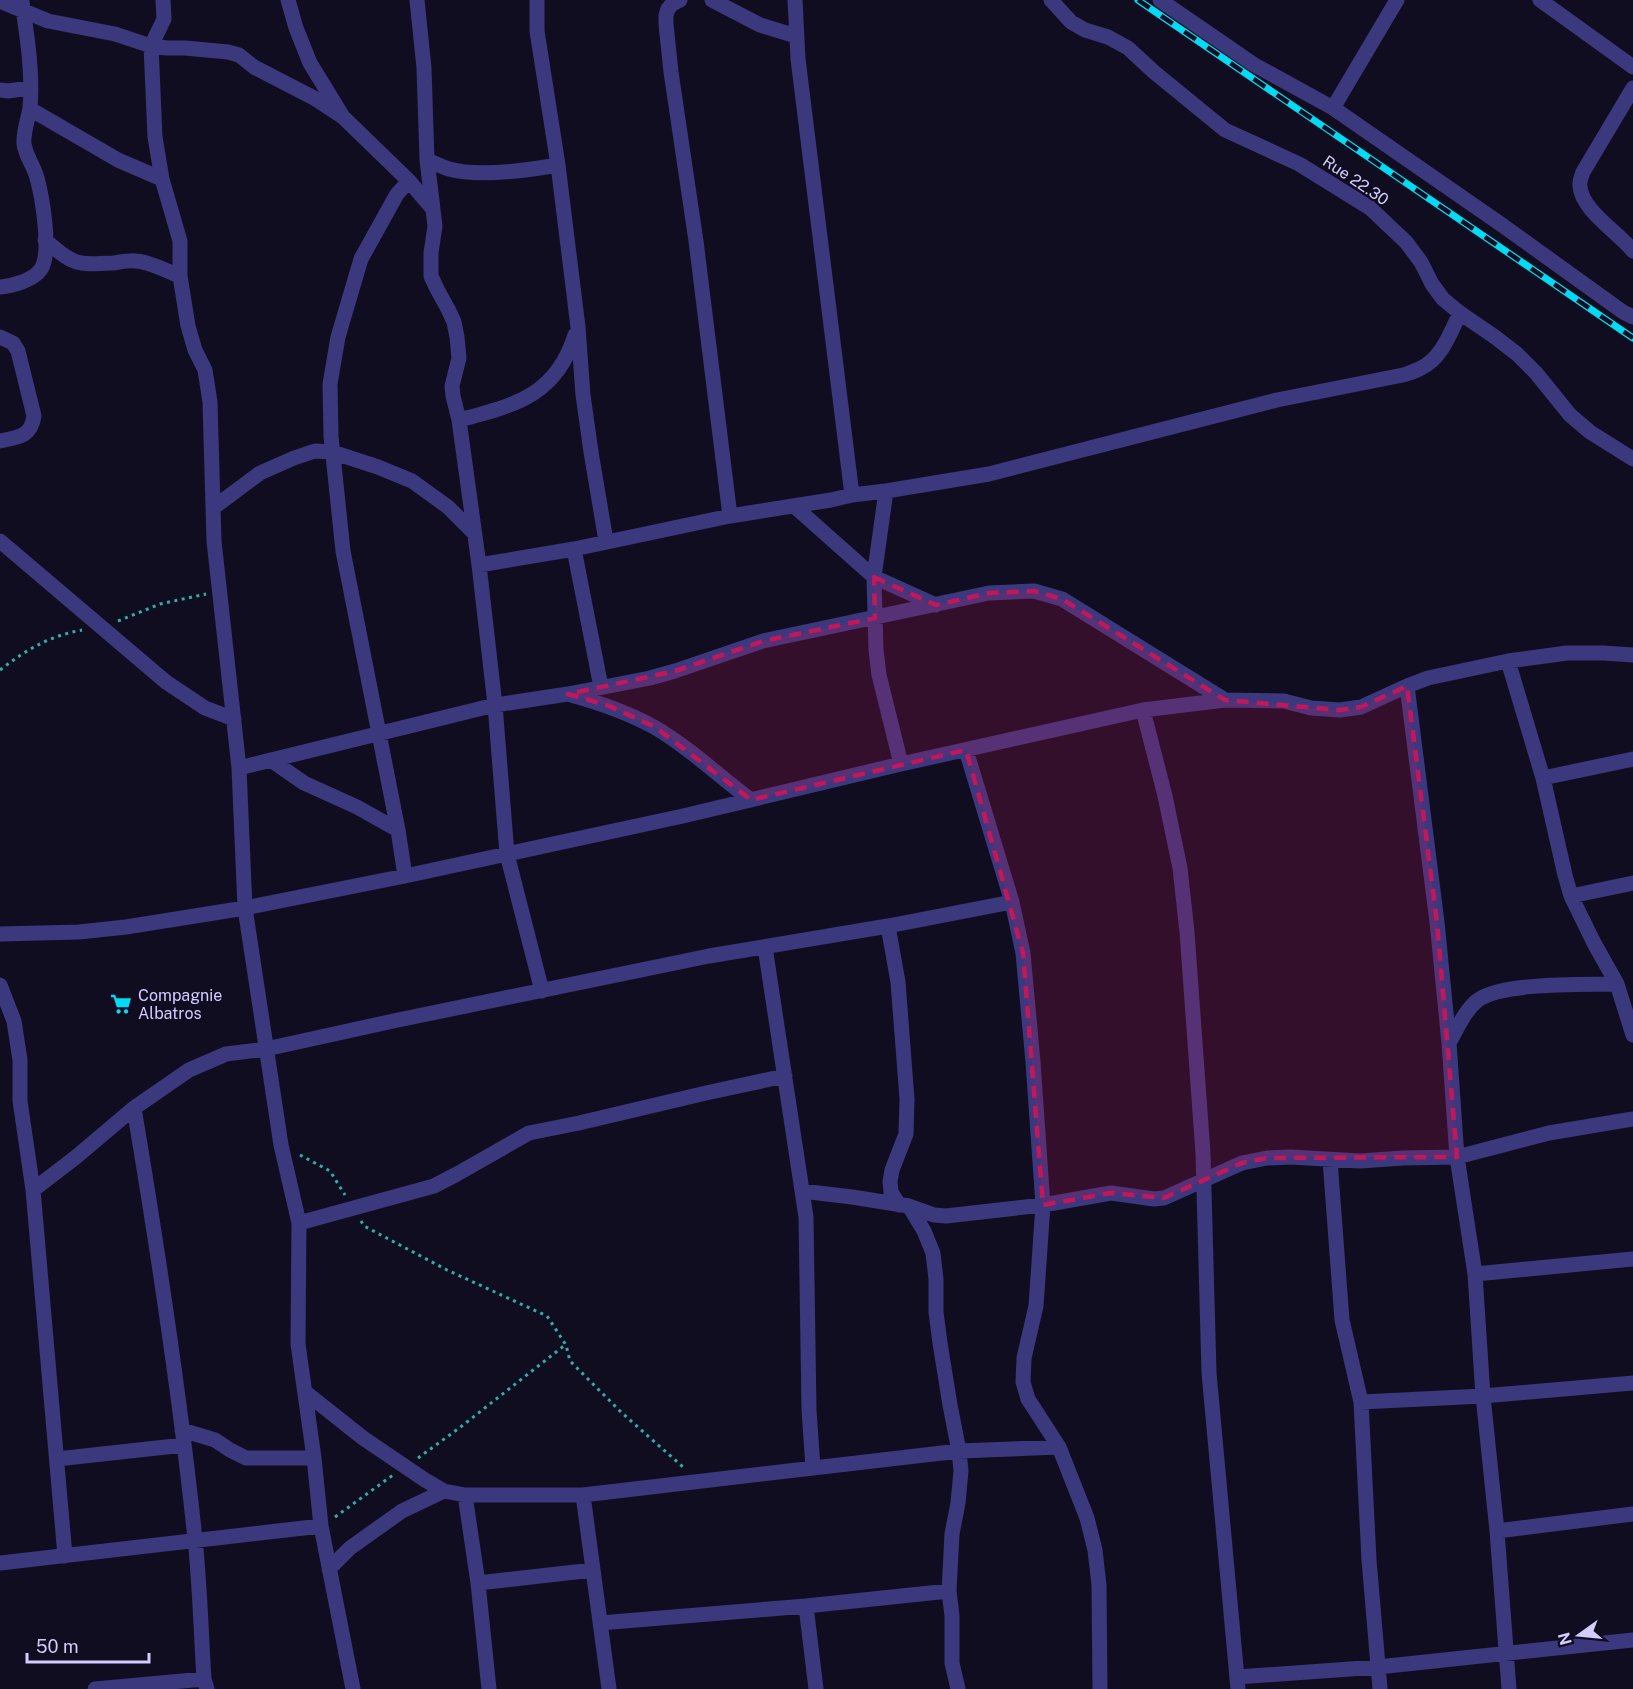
<svg xmlns="http://www.w3.org/2000/svg" width="1633" height="1689" font-family="'Public Sans',sans-serif">
  <style>
    .lines { fill: none; stroke-linecap: round; stroke-linejoin: round }
    .path { stroke: #2eb0a9; stroke-width: 3; stroke-dasharray: 3 4.5; stroke-linecap: butt }
    .minor { stroke: #3b387e; stroke-width: 15 }
    .rail-casing { stroke: #02dbf4; stroke-width: 7 }
    .rail { stroke: #100d20; stroke-width: 4.5; stroke-dasharray: 14; stroke-linecap: butt }
    .marked { fill: #c2185b; fill-opacity: 0.2; stroke: #c2185b; stroke-width: 4.5; stroke-dasharray: 12 8; stroke-linejoin: round }
    .labels { text-anchor: middle; stroke-width: 4.5; stroke-linejoin: round; paint-order: stroke }
    .street-label { font-size: 16px; fill: #d2ccff; stroke: #100d20 }
    .poi-label { font-size: 16px; fill: #d2ccff; stroke: #100d20; text-anchor: start }
  </style>
  <rect width="100%" height="100%" fill="#100d20"/>
  <g class="lines">
    <!-- path -->
    <path class="path" d="M118,621L160,604L206,594
      M0,670C26,650 49,636 82,630
      M300,1155L330,1171L345,1195
      M361,1221L364,1226L447,1270L547,1316L566,1345L570,1361L622,1413L683,1467
      M418,1458L458,1429L565,1345
      M335,1517L393,1475"/>
    <!-- minor -->
    <path class="minor" d="M163,0L164,19L151,46L155,137L162,179L180,241V276L188,326L195,350L205,370L210,402L214,541L239,768L245,908L281,1145L299,1223L298,1344L314,1458L321,1526L353,1689
      M288,0L296,28L310,63L343,117L409,181L433,209
      M417,0L424,68L427,160L435,226L431,253V276L437,289L448,309L454,322L457,337L459,358L452,386L453,396L459,420L479,565L495,705L507,854L542,991
      M537,0V31L558,165L578,327L583,395L591,452L606,541
      M680,0L672,4L668,9L666,15V24L671,72L696,241L730,516
      M712,0L760,25L796,36
      M795,0L798,59L852,495
      M1051,0L1071,22L1085,30L1108,37L1128,48L1154,72L1225,130L1299,164L1370,208L1406,242L1421,262L1432,284L1443,299L1460,313L1495,337L1517,354L1536,373L1570,415L1590,432L1633,459
      M1160,0L1253,64L1333,108L1502,225L1623,312L1633,317
      M1540,0L1633,67
      M0,1L48,21L115,34L151,46L167,48H185L228,52L239,55L254,67L314,98L343,117
      M1633,88L1583,172C1582,176 1579,181 1580,186C1581,210 1619,233 1633,251
      M0,90L8,91L30,88
      M1333,108L1397,0
      M30,109L118,160L162,179
      M427,160C435,163 442,167 449,169C477,177 529,170 558,165
      M45,240C74,265 75,265 113,263C120,262 129,260 136,261C151,262 166,271 180,276
      M0,287C13,286 34,280 41,269C52,253 42,196 37,178C34,166 26,157 24,144C23,132 28,120 30,108C33,74 27,35 22,2
      M0,337L13,343L18,351L34,416C31,437 18,437 0,441
      M459,420C515,405 556,396 575,335
      M886,491L874,577L876,650L879,675L901,764
      M794,506L874,577L936,605
      M213,508L260,473L294,458L315,451L332,452L378,467L412,481L448,507L475,534
      M0,541L166,682L205,708L234,719
      M574,549L601,687
      M479,565L574,549L730,516L831,500L852,495L886,491L989,474L1277,400L1403,375C1409,373 1416,371 1421,368C1442,358 1450,333 1460,313
      M1508,661L1543,778L1565,875L1571,896
      M1407,686L1437,922L1449,1043L1457,1157L1475,1274L1483,1396L1497,1531L1509,1689
      M571,695C600,703 627,712 654,727C686,745 720,777 751,800
      M1143,710L1165,796L1180,868L1187,932L1203,1153L1209,1373L1238,1689
      M966,750L1012,902L1023,953L1033,1062L1043,1205L1036,1306L1024,1358L1023,1382L1028,1399L1059,1447L1087,1518L1095,1550L1099,1585L1100,1689
      M271,760L304,783L357,807L398,830
      M239,768L495,705L568,694L650,678L675,671L763,641L989,593L1034,591L1062,599L1225,700
      M1543,778L1633,759
      M405,876L398,830L343,551L331,436L330,384L338,337L361,259L397,194L409,181
      M1633,883L1571,896L1594,943L1617,984L1633,1035
      M888,926L898,982L907,1099L906,1134L892,1170L890,1182L891,1192L899,1205
      M0,934L79,932L126,927L245,908L405,876L683,816L901,764L1143,710L1225,700L1284,701L1311,708L1340,710L1361,707L1407,686L1428,678L1508,661L1567,653H1603L1633,655
      M765,947L806,1217L809,1410L813,1468
      M0,985L14,1021L20,1060V1101L33,1190L65,1556
      M1449,1043C1457,1029 1465,1010 1478,1000C1503,982 1584,985 1617,984
      M134,1108C158,1251 180,1395 195,1539C200,1586 201,1633 204,1679L207,1689
      M1330,1160L1342,1320L1361,1402L1369,1560L1380,1689
      M33,1190L76,1157L134,1108L189,1070L226,1054L266,1049L398,1020L709,956L888,926L1012,902
      M802,1191L852,1197L909,1206L934,1215L946,1216L1043,1205L1111,1193L1154,1199L1164,1198L1242,1163L1267,1158L1291,1157L1360,1161L1403,1158L1457,1157L1549,1133L1633,1119
      M909,1206L924,1231L933,1253L936,1279V1312L940,1343L950,1405L959,1451L961,1471L958,1503L952,1534L949,1591L952,1616V1663L958,1689
      M299,1223L434,1186L457,1174L529,1133L579,1123L706,1093L785,1076
      M1475,1274L1633,1259
      M305,1392L363,1438L425,1480L444,1491L465,1495H583L959,1451L1059,1447
      M1361,1402L1483,1396L1633,1383
      M182,1430L215,1440L230,1450L246,1458H314
      M57,1459L184,1445
      M465,1495L478,1583L489,1689
      M583,1495L609,1689
      M1497,1531L1633,1514
      M0,1563L321,1526
      M329,1569L350,1548L402,1511L444,1491
      M478,1583L593,1570
      M806,1606L816,1689
      M600,1623L806,1606L949,1591
      M1237,1677L1378,1667L1633,1640
      M95,1689L204,1679"/>
    <defs>
      <path id="rail" d="M1138,0L1633,338"/>
    </defs>
    <!-- rail casing -->
    <use href="#rail" class="rail-casing"/>
    <!-- rail -->
    <use href="#rail" class="rail"/>
  </g>
  <!-- marked area -->
  <path class="marked" d="M874,577L936,605L989,593L1034,591L1062,599L1225,700L1340,710L1361,707L1407,686L1437,922L1457,1157L1267,1158L1242,1163L1164,1198L1111,1193L1043,1205L1023,953L966,750L751,800L655,727L609,706L568,694L675,671L763,641L875,618Z"/>
  <!-- icons -->
  <defs>
    <symbol id="supermarket-bare" viewBox="-9 -9 18 18"><path d="M-6-5.5h2.5l.6 2H6L4.5 2H-2.5L-4.4-4H-6ZM-1.5 3.2a1.3 1.3 0 1 0 .1 0ZM3 3.2a1.3 1.3 0 1 0 .1 0Z" fill="#02dbf4" stroke="#100d20" stroke-width="2.5" paint-order="stroke"/></symbol>
  </defs>
  <g fill-rule="evenodd">
    <use href="#supermarket-bare" x="106" y="989" width="30" height="30"/>
  </g>
  <g class="labels">
    <!-- street labels -->
    <g class="street-label">
      <text transform="translate(1356 180) rotate(34)" y="6">Rue 22.30</text>
    </g>
    <!-- poi labels -->
    <g class="poi-label">
      <text x="138" y="1001">Compagnie<tspan x="138" dy="18">Albatros</tspan></text>
    </g>
  </g>
  <!-- north arrow -->
  <g transform="translate(1579 1635) rotate(255)" stroke="#100d20" stroke-width="4.5" paint-order="stroke">
  <path d="M0-4.5L10 22L0 15L-10 22Z" fill="#d2ccff"/>
  <text y="-9" font-size="16" font-weight="bold" text-anchor="middle" fill="#d2ccff">N</text>
  </g>
  <!-- scale -->
  <path d="M27 1653v9h122v-9" fill="none" stroke="#d2ccff" stroke-width="3"/>
  <text x="36" y="1653" font-size="18" fill="#d2ccff" stroke="#100d20" stroke-width="4.5" paint-order="stroke">50 m</text>
</svg>
